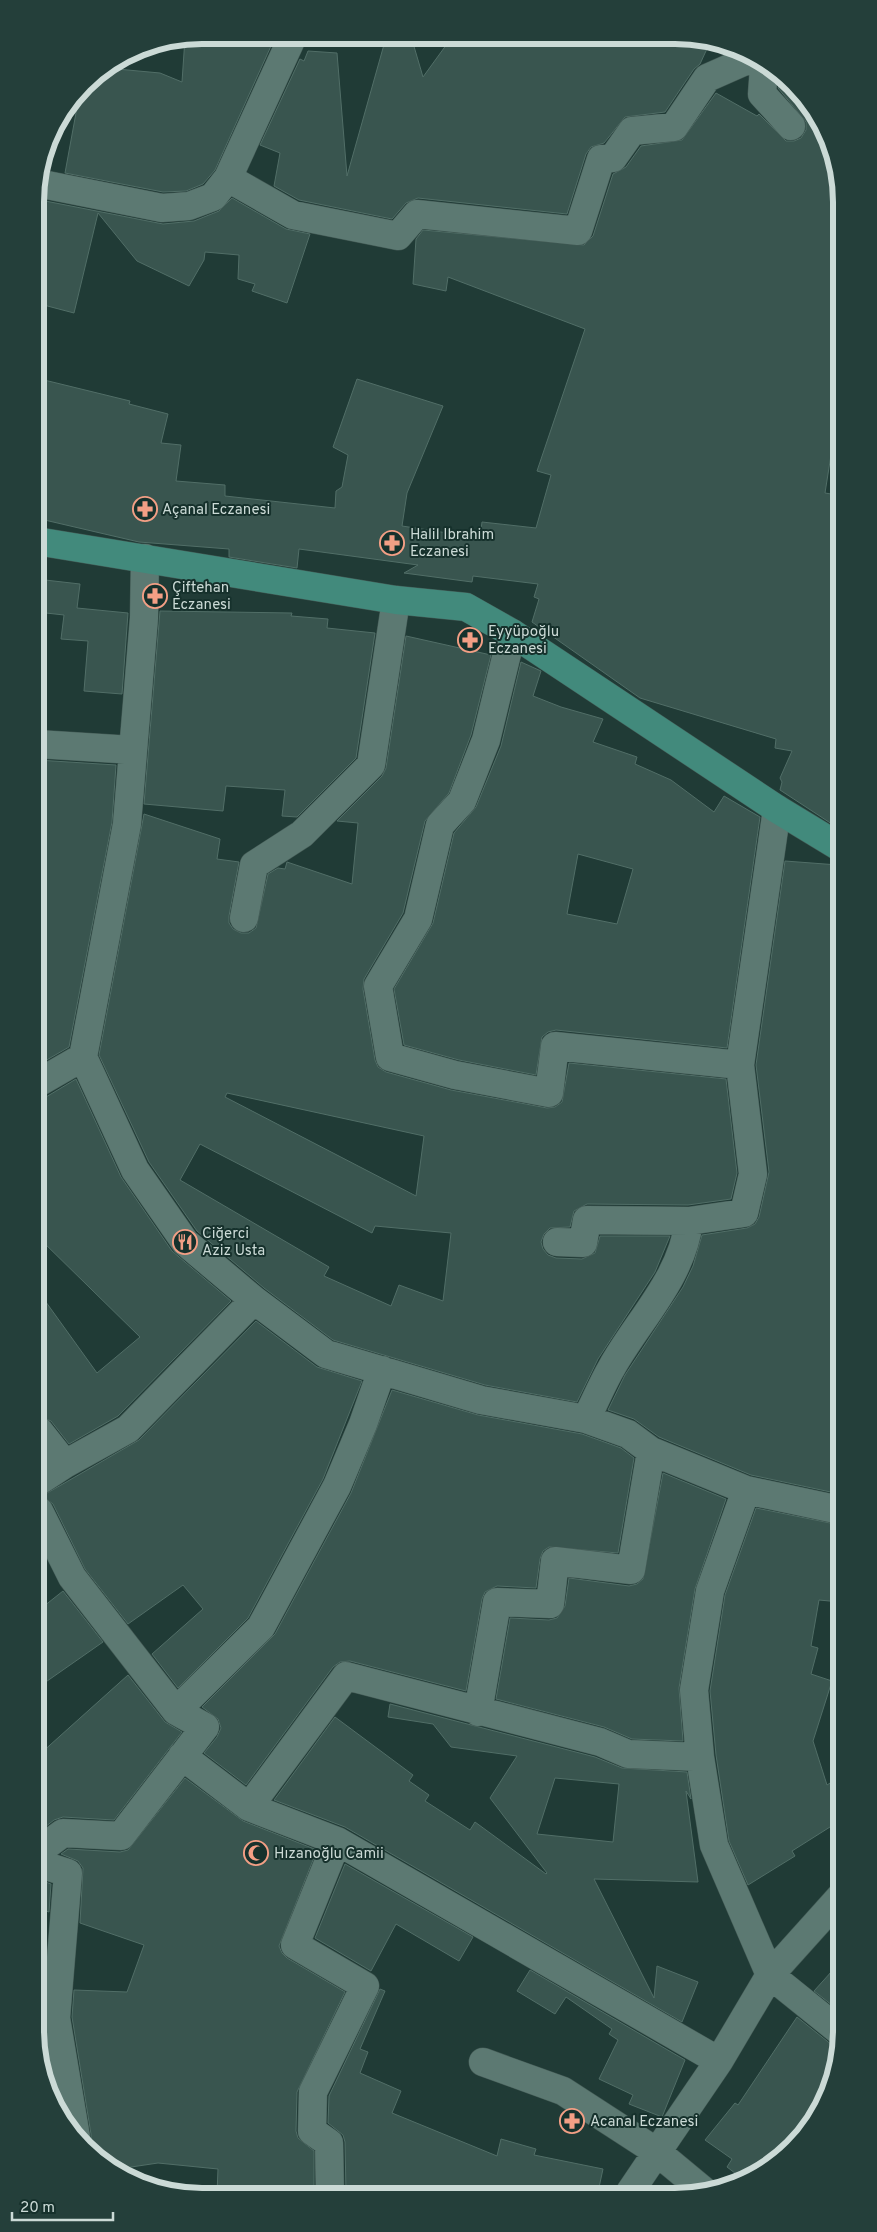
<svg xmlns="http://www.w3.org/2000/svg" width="877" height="2232" font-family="Overpass,sans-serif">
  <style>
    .building { fill: #39554f; stroke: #516e67; fill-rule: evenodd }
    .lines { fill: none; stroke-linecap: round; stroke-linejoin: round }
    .minor-casing { stroke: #425954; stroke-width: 29 }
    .major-casing { stroke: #425954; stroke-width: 29 }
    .minor { stroke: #5c7972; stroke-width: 28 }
    .major { stroke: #428a7c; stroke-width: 28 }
    .labels { text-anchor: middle; stroke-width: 4; stroke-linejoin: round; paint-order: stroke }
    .poi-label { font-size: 15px; fill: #cbdad6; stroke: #16312c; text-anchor: start }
    .rim { fill: none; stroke: #cbdad6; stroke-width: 6 }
  </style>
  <rect width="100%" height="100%" fill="#203b36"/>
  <!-- building -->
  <path class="building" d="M202,35H250L271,46L215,170L203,184L186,191L163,192L65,173L80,91L92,77L106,68L160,73L182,82L185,38Z
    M452,37L708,38L711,40L700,64L694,69L665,112L625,117L604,143L591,147L586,154L567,214L418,198L406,203L392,219L299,200L274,186L280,153L260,145L300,59L304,61L308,51L337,53L347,176L385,41L413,43L423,77Z
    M783,75L820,118L836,159L837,417L825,493L837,495V512L831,554L838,555V828L780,790L782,782L780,778L792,751L775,748L776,739L640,698L532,622L539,599L534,597L538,584L473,576L472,582L404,573L418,565L299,549L297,568L229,557V549L139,542L36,518V378L130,401L129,404L168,414L161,443L181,445L176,481L225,485V496L335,508L336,491L342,487L348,455L333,447L357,379L443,406L407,493L402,526L480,538L482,522L536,528L551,475L537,471L585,329L448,277L446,291L413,284L416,239L423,230L584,245L593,236L613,174L626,167L641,146L682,140L716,93L757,116L759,114L786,141H794L801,138L806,130V122L778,88Z
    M232,198L286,229L310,234L287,303L252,291L255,284L238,279L239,255L205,252L204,260L189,286L137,261L98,213L74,313L36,303L35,199L163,224L194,221L219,211Z
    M45,580L80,584L77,608L128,613L122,694L84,691L88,641L61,639L64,615L37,612L36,587H44Z
    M160,611L292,613L291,616L328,619L327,628L375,633L356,758L297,817L282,816L285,790L226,786L223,811L144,804Z
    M406,636L491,655L471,735L449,793L425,821L403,913L364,979L363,989L375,1060L378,1067L386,1072L451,1090L547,1108L555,1107L562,1102L569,1063L726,1079L737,1173L731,1199L688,1205L587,1204L574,1211L570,1227L550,1228L544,1234L541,1242L543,1249L548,1255L556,1258L582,1259L595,1253L600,1236H670L655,1272L598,1359L577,1402L485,1385L333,1340L264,1288L197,1231L149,1162L99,1055L144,814L220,839L217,859L239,862L229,916V923L233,929L241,933H249L256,928L268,874L278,868L285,869L287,862L352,884L358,823L337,821L382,776L386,768ZM227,1093L424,1136L416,1196L225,1097ZM200,1144L372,1233L375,1226L451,1233L443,1301L399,1285L391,1306L324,1276L329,1267L180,1180Z
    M521,662L541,671L533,696L561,707L603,719L593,742L637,757L635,764L671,780L714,812L724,796L760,817L727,1048L556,1030L548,1032L542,1037L536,1075L459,1060L404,1045L394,989L433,923L454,833L476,807L501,746ZM578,854L633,869L617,924L567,914Z
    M37,760L116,765L112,822L69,1047L38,1065Z
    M785,861L838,865L840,1494L751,1475L659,1437L634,1419L608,1410L625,1375L683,1287L693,1266L702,1235L747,1228L755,1224L759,1217L769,1172L756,1065Z
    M76,1079L121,1177L172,1251L231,1301L118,1416L69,1444L51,1421L39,1416L38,1291L97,1373L140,1337L38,1237V1099L46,1097Z
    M256,1321L317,1367L362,1381L323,1479L248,1618L178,1688L152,1654L203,1609L183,1585L128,1624L85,1569L53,1504L42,1496L139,1440Z
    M392,1390L478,1415L582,1434L621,1448L634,1458L618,1553L549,1547L543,1551L540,1559L536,1588L497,1586L485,1592L482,1599L466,1691L350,1661L340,1662L333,1667L246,1785L204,1753L217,1737L221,1728L218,1719L202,1707L275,1634L351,1493Z
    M663,1473L726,1499L695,1589L679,1688L683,1741L632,1739L604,1727L496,1699L510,1618L549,1620L557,1618L565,1606L569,1578L629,1586L637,1584L643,1579Z
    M756,1508L840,1525V1602L819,1600L811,1646L818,1648L811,1674L832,1681L813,1741L827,1785L841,1776V1825L830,1827L792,1851L795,1856L748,1885L729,1841L716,1755L710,1691L725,1595Z
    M63,1591L103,1642L40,1686L39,1610Z
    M128,1675L165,1722L182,1732L114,1820L63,1817L54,1820L40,1831V1754Z
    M390,1704L595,1757L622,1768L687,1772L691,1799L686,1791L698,1882L594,1879L654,1998L657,1966L698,1982L682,2022L345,1827L274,1800L335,1717L413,1775L409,1781L429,1795L425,1801L470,1830L475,1822L546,1874L547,1873L490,1798L517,1756L451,1747L433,1724L388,1717ZM555,1778L619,1784L613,1842L537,1834Z
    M185,1778L243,1821L317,1850L279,1946L282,1953L287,1958L345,1992L297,2092L296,2131L298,2138L314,2151V2193L217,2194L218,2169L158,2163L118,2169L92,2155L86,2149L91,2142V2134L72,2017L74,1990L127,1992L144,1945L80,1923L83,1868L78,1861L61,1854L68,1849L120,1852L128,1850Z
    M345,1864L473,1937L459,1961L396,1924L371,1971L315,1938Z
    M40,1880L51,1884L49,1912L40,1909Z
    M841,1961L842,2013L814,1991Z
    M530,1970L685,2060L662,2117L629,2104L633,2095L599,2079L618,2040L609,2034L612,2029L566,1997L555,2014L517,1991Z
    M380,1989L385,1991L360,2049L368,2052L360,2073L401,2091L392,2113L497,2156L501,2139L536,2149L534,2155L603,2169L598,2192L346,2193L345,2142L343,2135L328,2123L329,2096Z
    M797,2017L832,2045L840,2048L829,2094L807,2132L768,2169L744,2180L727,2167L732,2159L705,2140L735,2103L738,2105Z
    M40,2018L41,2021L55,2109L41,2073Z"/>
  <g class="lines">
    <defs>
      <path id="minor" d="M764,66L762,94L791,126
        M228,178L293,215L398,236L417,214L578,231L601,159L613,158L632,131L674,127L707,78L750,59
        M37,183L162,208L189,206L213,197L228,178L293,36
        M145,558L144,618L127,824L83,1057L135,1170L185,1242L254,1300L326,1354L481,1400L586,1419L628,1434L651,1451L746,1490L840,1510
        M512,633L486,740L462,801L440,825L418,919L378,986L390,1057L455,1075L549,1093L555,1046L740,1065L777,809
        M37,744L133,750
        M244,918L254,865L302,834L371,765L396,600
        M38,1083L83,1057
        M557,1242L583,1243L587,1220L689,1221
        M586,1419C595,1402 602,1384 612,1367C639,1319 682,1278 689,1221L744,1213L753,1174L740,1065
        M39,1431L65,1464
        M39,1481L65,1464L128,1429L254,1300
        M746,1490L710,1591L694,1690L700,1757L714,1845L770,1975L842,2033
        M39,1511L72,1577L176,1711L205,1727L121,1836L63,1833L40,1850
        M176,1711L261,1627L337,1486L363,1424L382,1370
        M478,1712L497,1602L550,1604L555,1561L631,1570L651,1451
        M182,1756L249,1807L337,1841L719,2061
        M249,1807L346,1676L600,1742L628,1754L700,1757
        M40,1864L68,1873L56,2018L76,2137
        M483,2062L563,2091L657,2152L630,2192
        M704,2191L657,2152L719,2061L770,1975L841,1896
        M330,2193L329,2143L312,2131L313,2092L365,1986L295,1945L337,1841"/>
      <path id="major" d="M36,541L396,600L466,607L512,633L777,809L838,846"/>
    </defs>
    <!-- minor casing -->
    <use href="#minor" class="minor-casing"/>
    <!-- major casing -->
    <use href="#major" class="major-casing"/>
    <!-- minor -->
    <use href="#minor" class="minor"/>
    <!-- major -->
    <use href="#major" class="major"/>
  </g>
  <!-- icons -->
  <defs>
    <symbol id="pharmacy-ring" viewBox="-11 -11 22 22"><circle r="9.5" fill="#16312c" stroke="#f39f85" stroke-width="1.5"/><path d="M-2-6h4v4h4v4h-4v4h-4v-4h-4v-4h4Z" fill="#f39f85"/></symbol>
    <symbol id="restaurant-ring" viewBox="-11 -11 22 22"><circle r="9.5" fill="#16312c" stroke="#f39f85" stroke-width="1.5"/><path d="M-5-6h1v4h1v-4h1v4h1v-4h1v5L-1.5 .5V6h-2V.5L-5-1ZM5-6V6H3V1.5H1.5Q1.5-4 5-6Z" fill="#f39f85"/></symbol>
    <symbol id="mosque-ring" viewBox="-11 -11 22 22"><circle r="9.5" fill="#16312c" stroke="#f39f85" stroke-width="1.5"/><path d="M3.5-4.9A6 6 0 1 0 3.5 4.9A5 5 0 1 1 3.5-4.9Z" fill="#f39f85"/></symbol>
  </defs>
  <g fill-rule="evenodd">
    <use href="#pharmacy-ring" x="131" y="495" width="28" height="28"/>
    <use href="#pharmacy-ring" x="378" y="529" width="28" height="28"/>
    <use href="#pharmacy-ring" x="141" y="582" width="28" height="28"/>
    <use href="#pharmacy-ring" x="456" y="626" width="28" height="28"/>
    <use href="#restaurant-ring" x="171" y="1228" width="28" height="28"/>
    <use href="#mosque-ring" x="242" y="1839" width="28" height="28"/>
    <use href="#pharmacy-ring" x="558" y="2107" width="28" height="28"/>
  </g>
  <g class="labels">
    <!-- poi labels -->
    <g class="poi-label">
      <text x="162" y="514">Açanal Eczanesi</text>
      <text x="410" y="539">Halil Ibrahim<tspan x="410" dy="17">Eczanesi</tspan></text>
      <text x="172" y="592">Çiftehan<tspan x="172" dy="17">Eczanesi</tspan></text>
      <text x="488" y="636">Eyyüpoğlu<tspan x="488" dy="17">Eczanesi</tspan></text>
      <text x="202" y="1238">Ciğerci<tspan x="202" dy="17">Aziz Usta</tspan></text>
      <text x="274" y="1858">Hızanoğlu Camii</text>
      <text x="590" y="2126">Acanal Eczanesi</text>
    </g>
  </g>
  <!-- crop -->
  <path d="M0 0H877V2232H0ZM202 44H675A158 158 0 0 1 833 202V2030A158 158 0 0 1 675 2188H202A158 158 0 0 1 44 2030V202A158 158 0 0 1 202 44Z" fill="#243f3a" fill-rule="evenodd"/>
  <path class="rim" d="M202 44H675A158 158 0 0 1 833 202V2030A158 158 0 0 1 675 2188H202A158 158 0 0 1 44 2030V202A158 158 0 0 1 202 44Z"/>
  <!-- scale -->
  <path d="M12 2212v8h101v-8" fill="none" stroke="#cbdad6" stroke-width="2.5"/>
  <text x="20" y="2212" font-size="15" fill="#cbdad6" stroke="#16312c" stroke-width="4" paint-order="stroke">20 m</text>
</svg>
